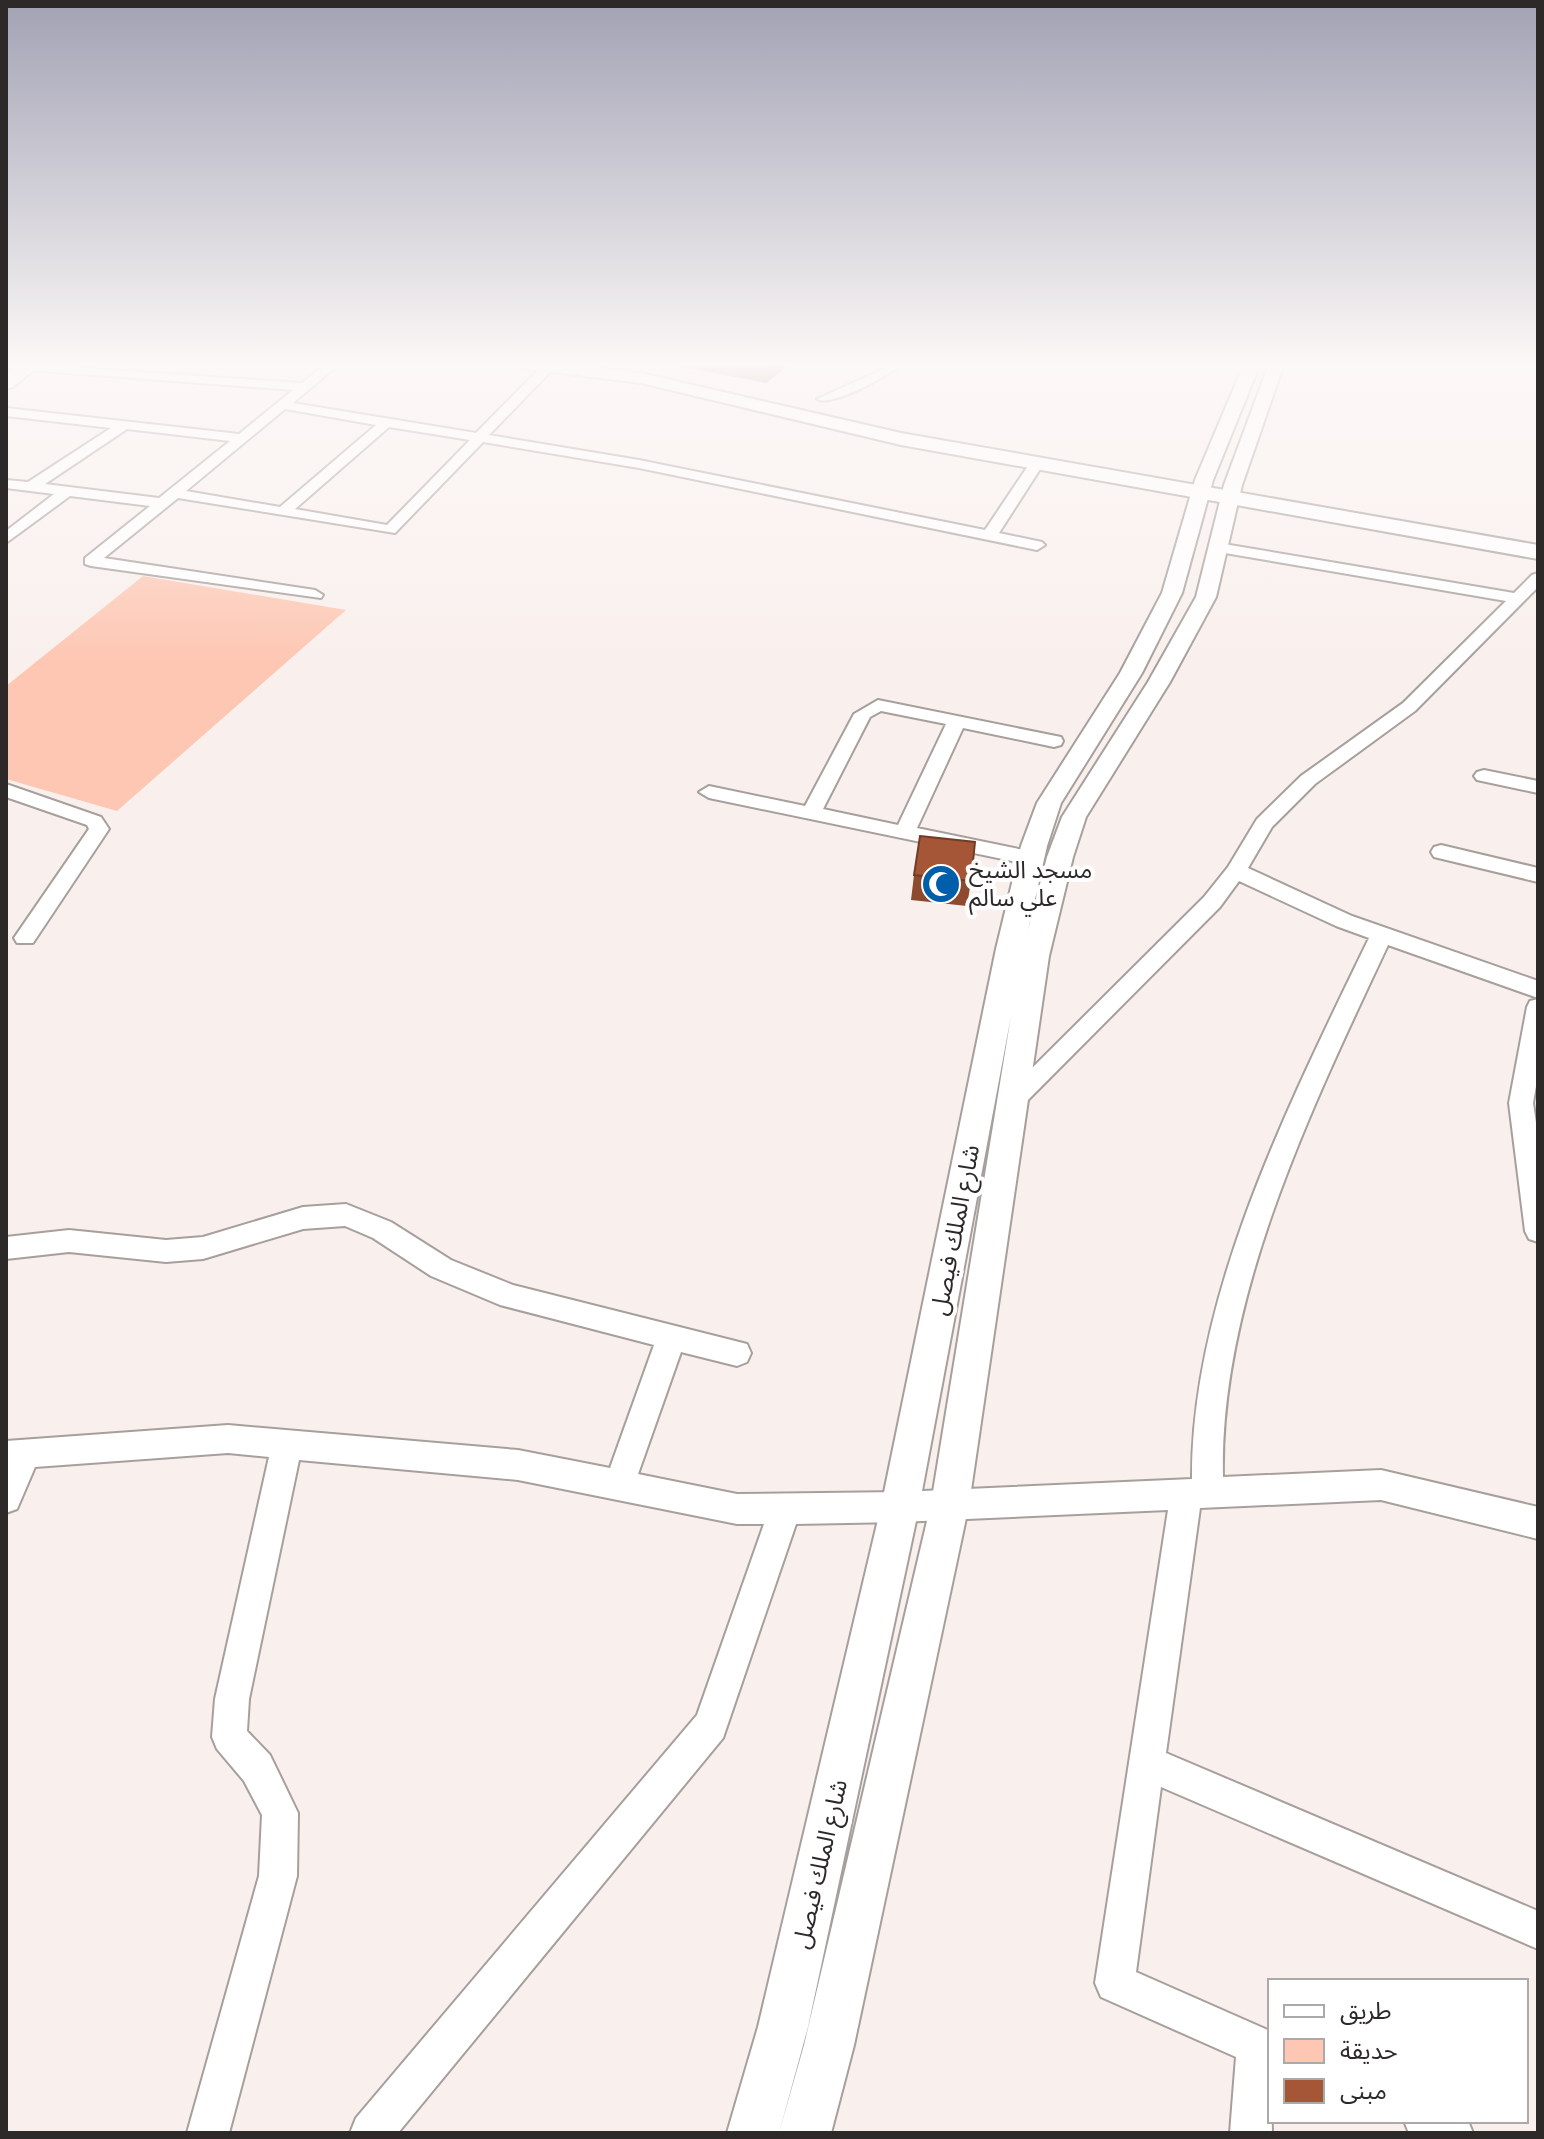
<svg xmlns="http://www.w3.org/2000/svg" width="1544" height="2139" font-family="'Roboto Condensed','Noto Sans Arabic',sans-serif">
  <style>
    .green { fill: #fdc7b3 }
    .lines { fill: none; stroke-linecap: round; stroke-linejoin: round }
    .minor-casing { stroke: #a69f9c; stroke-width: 4 }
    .tertiary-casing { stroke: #a69f9c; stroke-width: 4 }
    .secondary-casing { stroke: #a69f9c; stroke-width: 4 }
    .trunk-casing { stroke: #a69f9c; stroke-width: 4 }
    .minor { fill: #fff; fill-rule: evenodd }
    .tertiary { fill: #fff; fill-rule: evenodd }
    .secondary { fill: #fff; fill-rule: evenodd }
    .trunk { fill: #fff; fill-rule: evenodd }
    .wall { fill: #8d4a2f }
    .shaded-wall { fill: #733c26 }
    .building { fill: #a45637; stroke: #733c26; stroke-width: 2 }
    .labels { text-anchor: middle; stroke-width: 8; stroke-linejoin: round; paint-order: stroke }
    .poi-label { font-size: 24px; fill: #2c2928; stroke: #fff; text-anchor: start }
    .street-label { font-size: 24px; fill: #2c2928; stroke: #fff }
  </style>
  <rect width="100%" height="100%" fill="#f9f0ed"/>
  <!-- green -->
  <path class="green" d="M143,576L346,610L117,811L6,779V686Z"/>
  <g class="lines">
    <defs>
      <path id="minor" d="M22,364L302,383L326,364H339L293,403L476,433L544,364H554L553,369L489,435L639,460L985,530L1032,460L1037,459L1044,463L999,533L1042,542L1045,545L1037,550L639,468L483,442L395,533L178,498L104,558L315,590L323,595L321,598L91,566L85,564V558L150,506L70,496L6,543V531L54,494L6,488V480L28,482L111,428L6,416V408L239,434L293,390L27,370L23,369ZM285,409L376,425L280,507L186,491ZM389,427L470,440L387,525L295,509ZM127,429L230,441L159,498L45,484Z
        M888,364H901C890,376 829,408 817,399L879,371Z
        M1218,543L1514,593L1532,575L1538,573V587L1415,711L1315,784L1272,827L1248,868L1352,916L1538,981V998L1388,945C1313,1105 1219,1297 1223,1477L1381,1470L1538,1507V1539L1381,1500L1200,1508L1166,1753L1538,1911V1949L1161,1787L1136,1972L1270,2031L1272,2133H1230L1236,2057L1101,1997L1095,1983L1168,1510L900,1522L796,1524L723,1738L398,2133H350L356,2118L697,1715L764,1524H737L518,1480L299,1460L249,1699L247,1731L270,1755L298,1813L297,1876L229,2133H187L259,1876L262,1815L244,1781L217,1749L212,1737L215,1699L269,1457L228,1453L35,1467L17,1509L6,1513V1441L228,1425L518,1450L610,1468L654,1345L500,1305L431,1276L373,1238L345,1226L303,1229L203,1259L166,1262L69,1252L6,1259V1237L69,1230L166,1240L203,1237L303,1207L346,1204L391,1222L451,1260L513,1285L747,1344L751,1353L747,1362L737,1366L681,1352L638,1474L737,1494L900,1492L1192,1479C1191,1295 1291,1100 1369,938L1336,926L1239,881L1220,907L1022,1106L1013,1108L1004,1106L1001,1099L1204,897L1228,867L1257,819L1301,776L1403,703L1506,601L1213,551L1210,548Z
        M878,700L1061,737L1063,741L1061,745L1054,747L963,728L917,828L1038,853L1041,858L1038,863L1031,865L709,798L699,792L709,786L805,806L854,714ZM881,711L946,724L898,825L823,809L870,717Z
        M1484,770L1538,781V793L1477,780L1474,776L1477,772Z
        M6,784L101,817L109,829L33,943H17L14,938L89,829L87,825L6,797Z
        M1441,845L1538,868V882L1434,857L1431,852L1434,847Z
        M1538,999V1075L1533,1103L1538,1136V1242L1529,1239L1525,1231L1509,1103L1527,1007L1530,1001Z
        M1404,2121H1468L1473,2133H1409Z"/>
      <path id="tertiary" d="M1244,364H1260L1213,480L1182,593L1142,673L1061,803L1047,846L1028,930L1047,857L1062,817L1148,682L1196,597L1224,485L1269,364H1284L1242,485L1216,597L1170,682L1086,817L1073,857L1049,956L969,1504L854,2045L831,2133H779L804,2045L931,1504L1011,1016L919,1507L808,2027L779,2133H727L758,2027L881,1507L996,949L1021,846L1037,803L1120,673L1162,593L1195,480Z"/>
      <path id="secondary" d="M518,364H567L641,373L901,433L1538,545V559L901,445L641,383L527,369Z"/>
      <path id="trunk" d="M18,364H41L13,387L6,389V373Z"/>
    </defs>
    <!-- minor casing -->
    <use href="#minor" class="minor-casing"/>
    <!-- tertiary casing -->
    <use href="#tertiary" class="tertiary-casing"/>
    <!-- secondary casing -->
    <use href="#secondary" class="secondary-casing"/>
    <!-- trunk casing -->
    <use href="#trunk" class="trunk-casing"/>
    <!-- minor -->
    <use href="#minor" class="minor"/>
    <!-- tertiary -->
    <use href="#tertiary" class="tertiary"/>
    <!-- secondary -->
    <use href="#secondary" class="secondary"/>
    <!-- trunk -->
    <use href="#trunk" class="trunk"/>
  </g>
  <!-- wall -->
  <path class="wall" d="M669,364H790L766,383Z
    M914,875L971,881L967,906L911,900Z"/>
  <!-- shaded-wall -->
  <path class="shaded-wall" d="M766,364H790L766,383Z"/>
  <!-- building -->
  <path class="building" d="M920,836L975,842L971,881L914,875Z"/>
  <!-- sky -->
  <linearGradient id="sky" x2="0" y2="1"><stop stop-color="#a2a2b4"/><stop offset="0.55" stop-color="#fcf8f7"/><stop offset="1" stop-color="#fcf8f7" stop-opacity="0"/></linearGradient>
  <rect width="1544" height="663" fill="url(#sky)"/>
  <!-- icons -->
  <defs>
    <symbol id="mosque-disc" viewBox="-11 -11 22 22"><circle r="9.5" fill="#005eab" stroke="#fff"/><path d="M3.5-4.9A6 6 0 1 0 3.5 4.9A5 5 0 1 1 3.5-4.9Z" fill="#fff"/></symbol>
  </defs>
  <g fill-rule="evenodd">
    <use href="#mosque-disc" x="919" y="862" width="44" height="44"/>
  </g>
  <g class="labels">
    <!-- poi labels -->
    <g class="poi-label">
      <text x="969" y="878">مسجد الشيخ<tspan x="969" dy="28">علي سالم</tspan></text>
    </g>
    <!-- street labels -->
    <g class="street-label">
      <text transform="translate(955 1230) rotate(-79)" y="8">شارع الملك فيصل</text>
      <text transform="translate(820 1864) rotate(-77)" y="8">شارع الملك فيصل</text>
    </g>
  </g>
  <!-- border -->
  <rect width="1544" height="2139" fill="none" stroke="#2c2928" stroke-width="16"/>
  <!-- legend -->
  <rect x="1268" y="1979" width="260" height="144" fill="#ffffff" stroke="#aba9a9" stroke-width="2"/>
  <rect x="1284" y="2005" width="40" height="12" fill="#ffffff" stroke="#aba9a9" stroke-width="2"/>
  <text x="1340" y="2019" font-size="24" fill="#2c2928">طريق</text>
  <rect x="1284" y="2039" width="40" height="24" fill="#fdc7b3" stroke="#aba9a9" stroke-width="2"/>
  <text x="1340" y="2059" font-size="24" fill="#2c2928">حديقة</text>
  <rect x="1284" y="2079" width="40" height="24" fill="#a45637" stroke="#aba9a9" stroke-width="2"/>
  <text x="1340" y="2099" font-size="24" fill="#2c2928">مبنى</text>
</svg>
